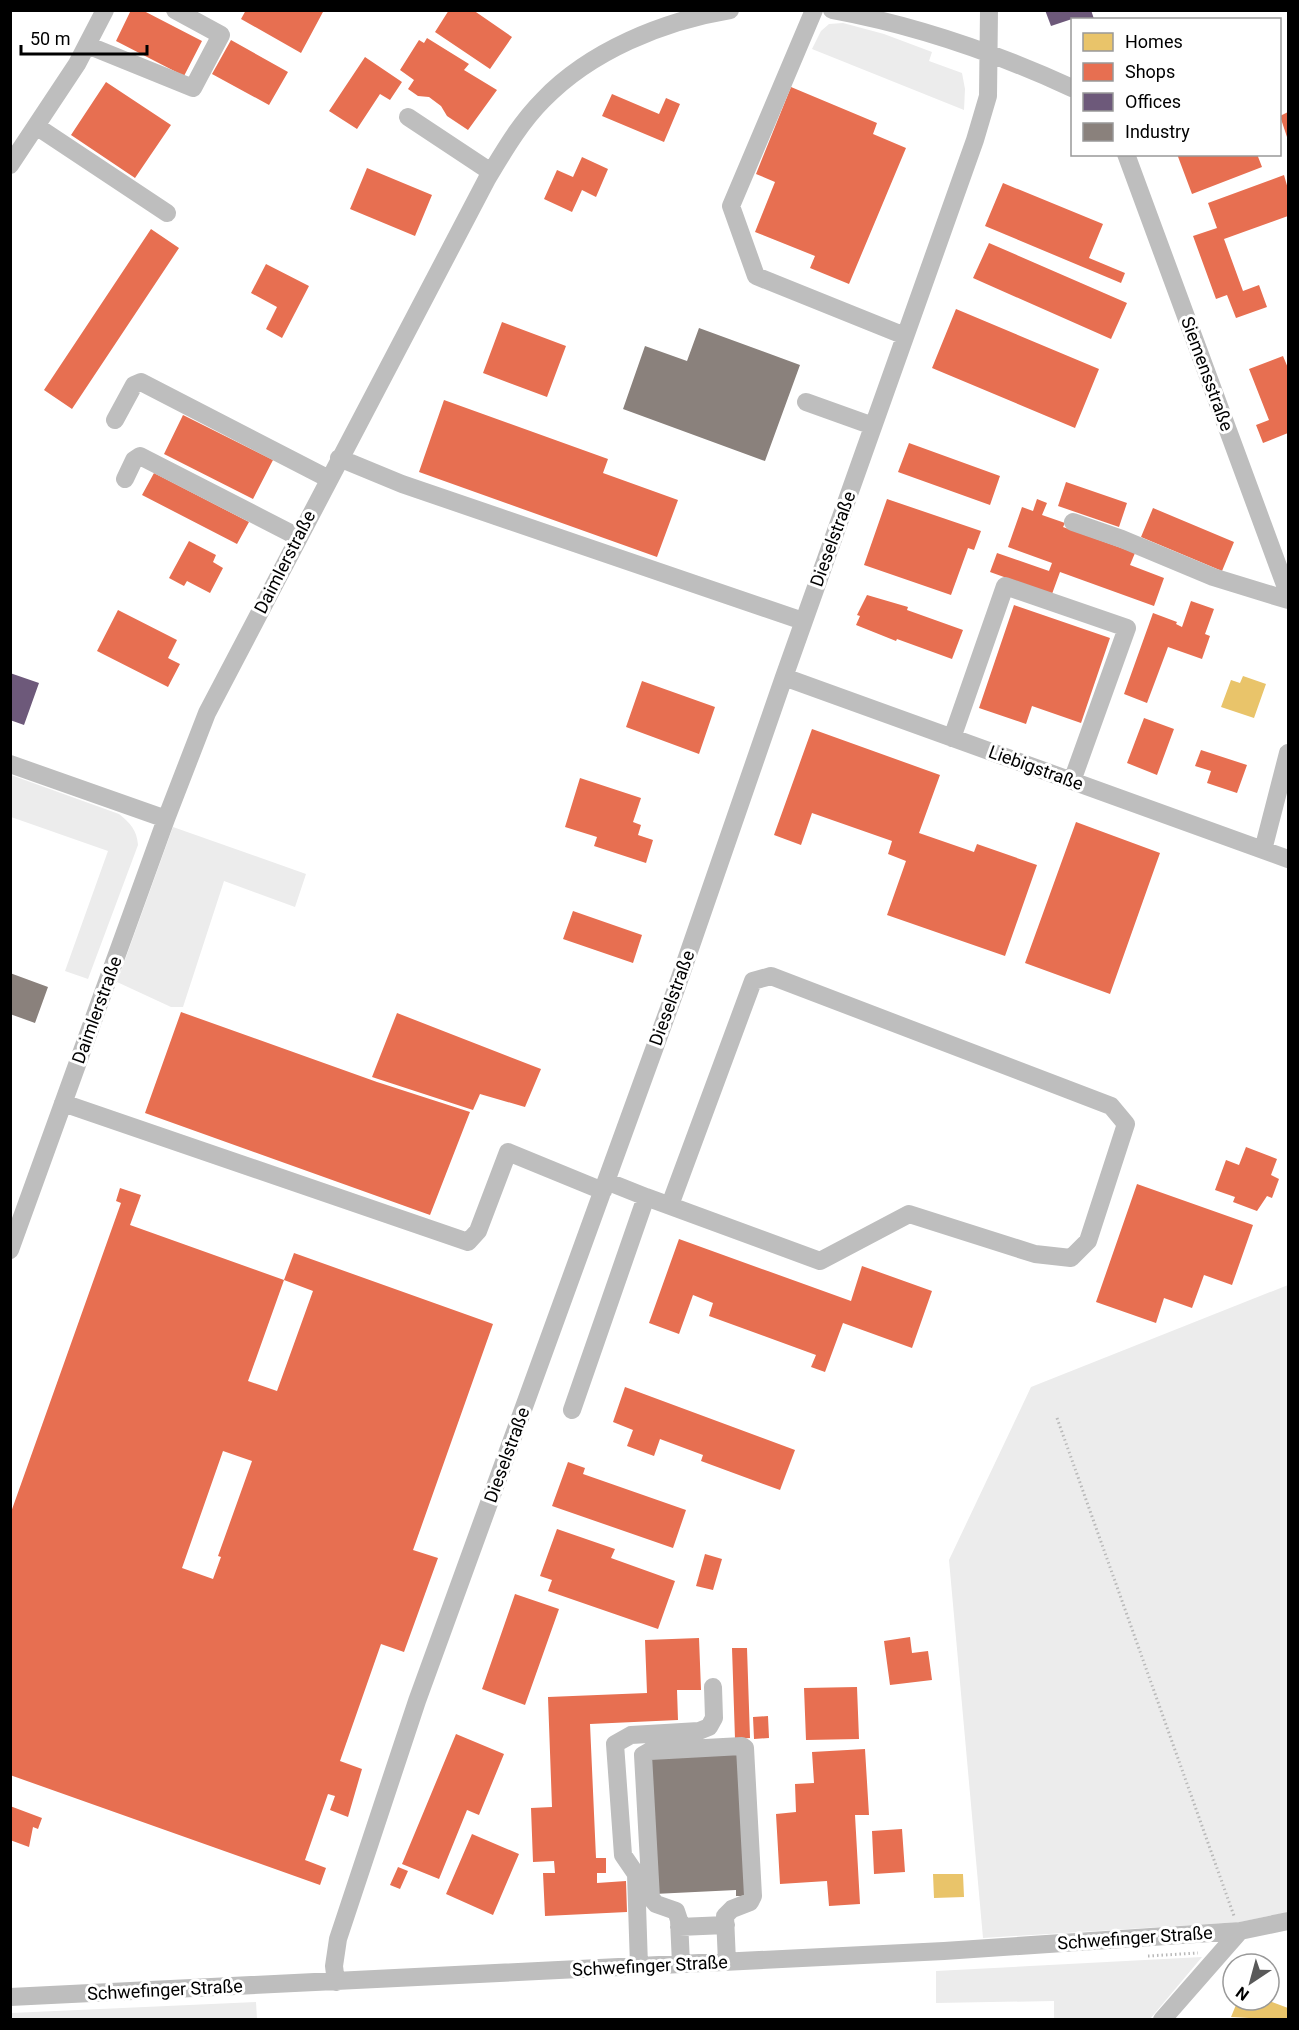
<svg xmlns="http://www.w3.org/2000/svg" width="1299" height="2030" font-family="Roboto,sans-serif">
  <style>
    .green { fill: #ececec }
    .homes { fill: #e9c46a }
    .shops { fill: #e76f51; fill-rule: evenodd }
    .offices { fill: #6d597a }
    .industry { fill: #8a817c }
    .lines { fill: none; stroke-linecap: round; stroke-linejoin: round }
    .path { stroke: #b9b9b9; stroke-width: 3; stroke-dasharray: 1.5 3; stroke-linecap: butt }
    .minor { stroke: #bebebe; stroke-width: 18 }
    .labels { text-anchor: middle; stroke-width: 6; stroke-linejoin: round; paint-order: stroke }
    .street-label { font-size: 18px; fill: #000; stroke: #fff }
  </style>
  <rect width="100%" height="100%" fill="#fff"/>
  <!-- green -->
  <path class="green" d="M843,23L884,34L932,52L929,61L962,73L965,89L964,110L812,49L821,31L829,24Z
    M11,775L119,814C130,823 137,830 138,845L88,979L65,971L108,851L11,817Z
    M173,827L306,874L295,907L224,881L183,1007H171L117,982Z
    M1288,1285V1912L1240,1922L983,1938L949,1560L1031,1387Z
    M1202,1957L1150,2019H1054V2001L936,2003V1971Z
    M256,2002L257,2019H11V2013Z"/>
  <!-- homes -->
  <path class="homes" d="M1243,676L1266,684L1254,718L1221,707L1231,680L1240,683Z
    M933,1874H963L964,1897L934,1898Z
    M1238,2000H1267L1288,2008V2020L1231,2017Z"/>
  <!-- shops -->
  <path class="shops" d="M131,10H142L202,41L184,76L116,41Z
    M246,10H324L301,53L241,19Z
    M449,10H473L512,37L490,69L435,32Z
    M427,38L469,64L464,70L497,90L468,130L447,116L441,106L429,97L418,96L408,89L414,80L400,70L419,40L424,43Z
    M231,40L288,72L269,105L212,74Z
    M365,57L402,82L390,100L380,94L357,129L329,111Z
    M106,82L171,125L135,178L71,135Z
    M791,87L877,123L873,134L906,148L849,284L810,268L815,256L755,232L775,182L756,174Z
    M612,94L659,114L666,98L680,104L664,142L602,116Z
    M1288,112V140L1280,116Z
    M1177,154H1257L1262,167L1192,194Z
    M582,157L608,169L596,197L582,190L572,212L544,199L557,170L573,177Z
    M367,168L432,195L415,236L350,209Z
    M1284,175L1288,189V216L1224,239L1243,291L1259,285L1267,307L1236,318L1227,295L1216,299L1193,236L1217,228L1208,203Z
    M1003,183L1103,224L1089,258L1125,273L1121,283L985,226Z
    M151,229L179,248L72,409L44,390Z
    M989,243L1127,303L1111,339L973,278Z
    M266,264L309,286L282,338L266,329L277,307L251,293Z
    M956,309L1099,369L1075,428L932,368Z
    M502,322L566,346L547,397L483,373Z
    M1283,356L1288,368V433L1263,443L1256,425L1269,420L1249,369Z
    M444,400L608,459L603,473L678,500L657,557L419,472Z
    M183,415L273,460L253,499L164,454Z
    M909,443L1000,476L990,505L898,472Z
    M154,473L249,522L237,544L142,495Z
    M1066,482L1127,503L1119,527L1058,506Z
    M887,499L981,531L974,550L968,548L951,595L864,565Z
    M1037,499L1047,503L1042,515L1065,523L1063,527L1135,553L1130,565L1164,578L1154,606L1060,572L1052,594L990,572L997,553L1049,571L1052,563L1008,547L1022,507L1033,511Z
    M1153,508L1234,542L1222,571L1141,537Z
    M189,541L216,555L213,562L223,568L210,593L187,581L184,586L169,578Z
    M867,595L908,607L907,610L963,630L952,659L897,639L896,641L856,625L860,616L857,615Z
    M1191,601L1214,609L1205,634L1210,636L1202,659L1168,647L1147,703L1124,694L1153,613L1177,622L1176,624L1182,627Z
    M1014,605L1110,638L1081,723L1032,706L1026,724L979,708Z
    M118,610L177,640L168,658L180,664L168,687L97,651Z
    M642,681L715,707L699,754L626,727Z
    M1144,718L1174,729L1157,775L1127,763Z
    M812,729L940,775L919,833L974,852L977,844L1037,865L1005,956L887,915L906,861L888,854L892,841L812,813L801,845L774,835Z
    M1201,750L1247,765L1237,793L1207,783L1211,771L1195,766Z
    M580,778L641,798L633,822L641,825L638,835L653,840L646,863L594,846L597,837L565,827Z
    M1076,822L1160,853L1110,994L1025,963Z
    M573,911L642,935L633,963L563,939Z
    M181,1012L377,1082L470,1112L430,1215L145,1113Z
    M397,1013L541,1069L525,1107L480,1094L473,1110L372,1077Z
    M1246,1147L1277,1159L1271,1175L1279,1179L1272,1198L1267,1196L1257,1211L1233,1202L1235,1197L1215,1190L1226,1160L1239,1165Z
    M1137,1184L1253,1225L1232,1285L1204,1275L1192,1308L1164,1298L1156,1323L1096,1302Z
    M120,1188L141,1195L130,1225L284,1280L248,1381L277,1391L313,1291L284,1280L294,1253L493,1324L413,1550L438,1558L404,1652L381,1644L340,1761L362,1769L348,1817L330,1810L335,1796L328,1794L305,1860L326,1868L320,1885L10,1775V1515L121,1203L116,1201ZM223,1451L252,1461L218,1556L221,1557L213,1579L182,1568Z
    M679,1239L851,1301L862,1266L932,1291L912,1348L843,1323L825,1372L811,1367L816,1355L709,1316L713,1303L693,1295L679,1334L649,1323Z
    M625,1387L795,1450L780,1490L701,1461L703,1455L660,1439L654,1456L627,1446L633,1430L613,1422Z
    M568,1462L585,1468L583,1474L686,1510L673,1548L552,1506Z
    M557,1529L615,1549L611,1558L675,1581L658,1629L548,1591L552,1580L540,1576Z
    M705,1554L722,1559L713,1590L696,1586Z
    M515,1594L559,1609L525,1705L482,1689Z
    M910,1637L912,1653L928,1651L932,1680L890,1685L884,1641Z
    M699,1638L701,1690H677L678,1720L590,1724L596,1858H606V1873H597V1883L626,1881L627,1912L545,1916L543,1873H555L554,1861L533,1862L531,1808L552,1807L548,1697L647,1693L645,1640Z
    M732,1648H747L750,1738L735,1739Z
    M857,1687L859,1739L806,1740L804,1688Z
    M768,1716L769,1738L754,1739L753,1717Z
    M456,1734L504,1754L479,1815L467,1810L439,1879L402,1864Z
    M865,1749L869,1815H855L860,1904L829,1906L827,1881L780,1884L776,1814L796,1812L795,1784L814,1783L812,1752Z
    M10,1806L42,1818L38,1829L33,1827L29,1847L10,1840Z
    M902,1829L905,1872L874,1874L872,1831Z
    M472,1834L519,1854L493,1915L446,1894Z
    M398,1867L408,1871L400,1889L390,1885Z"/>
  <!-- offices -->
  <path class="offices" d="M1045,10H1091L1094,19H1072L1051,26Z
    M10,673L39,683L24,725L10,720Z"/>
  <!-- industry -->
  <path class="industry" d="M699,328L800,365L765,461L623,409L645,346L687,361Z
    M10,973L48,987L35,1023L10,1014Z
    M737,1750L749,1896H736V1890L654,1894L647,1754Z"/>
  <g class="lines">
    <!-- path -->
    <path class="path" d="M1057,1418L1234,1916
      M1148,1956L1198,1953"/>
    <!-- minor -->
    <path class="minor" d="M814,10L731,206L756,276L905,336
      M832,10C914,25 996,53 1072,88
      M87,45L193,88L221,35L175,10
      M408,117L491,172
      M36,126L167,213
      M1126,154L1288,593
      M10,165L77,64L105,10
      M806,402L873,426
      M115,420L134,385L141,382L329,479
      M339,458L402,484L803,621
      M125,479L134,460L140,456L298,537
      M1073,522L1122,539L1213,577L1288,600
      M784,677L1288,859
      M952,738L1005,586L1127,628L1072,781
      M10,764L166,819
      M1263,850L1288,753
      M63,1103L468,1242L478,1231L508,1152L603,1191
      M646,1197L820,1261L909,1214L1035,1254L1071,1258L1088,1241L1126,1124L1111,1106L771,976L753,981L670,1205
      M10,1250L166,819L207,713L487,179C504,151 520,123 543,100C590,51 663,21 730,10
      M572,1410L646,1197L606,1181
      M679,1927L726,1925
      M681,1964L679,1920L676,1911L656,1904L651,1898L643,1755L650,1751L742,1746L745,1748L753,1896L750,1902L732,1909L725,1916L727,1962
      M639,1966L636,1874L623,1855L615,1744L631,1735L699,1731L709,1727L714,1718L713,1687
      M336,1982L334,1966L338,1939L417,1701L676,989L784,677L975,140L988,96L989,10
      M10,1997L944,1951L1240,1931L1288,1921
      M1162,2020L1240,1931"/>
  </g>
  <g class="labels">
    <!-- street labels -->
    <g class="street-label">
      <text transform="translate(1207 374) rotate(70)" y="6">Siemensstraße</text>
      <text transform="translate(833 539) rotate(-70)" y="6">Dieselstraße</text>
      <text transform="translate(285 562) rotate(-63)" y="6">Daimlerstraße</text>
      <text transform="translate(1036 768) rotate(20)" y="6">Liebigstraße</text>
      <text transform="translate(672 998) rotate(-70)" y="6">Dieselstraße</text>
      <text transform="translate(97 1010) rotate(-70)" y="6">Daimlerstraße</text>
      <text transform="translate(507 1455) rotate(-70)" y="6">Dieselstraße</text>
      <text transform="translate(1135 1938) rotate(-4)" y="6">Schwefinger Straße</text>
      <text transform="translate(650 1966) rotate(-3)" y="6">Schwefinger Straße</text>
      <text transform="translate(165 1990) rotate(-3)" y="6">Schwefinger Straße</text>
    </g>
  </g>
  <!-- border -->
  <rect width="1299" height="2030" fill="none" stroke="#000000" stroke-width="24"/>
  <!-- legend -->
  <rect x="1071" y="18" width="210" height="138" fill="#ffffff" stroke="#999999" stroke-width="1.5"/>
  <rect x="1083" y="33" width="30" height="18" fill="#e9c46a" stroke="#999999" stroke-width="1.5"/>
  <text x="1125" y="48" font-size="18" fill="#000000">Homes</text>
  <rect x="1083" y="63" width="30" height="18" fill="#e76f51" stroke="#999999" stroke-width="1.5"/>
  <text x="1125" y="78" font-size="18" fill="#000000">Shops</text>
  <rect x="1083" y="93" width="30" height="18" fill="#6d597a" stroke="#999999" stroke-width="1.5"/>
  <text x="1125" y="108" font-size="18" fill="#000000">Offices</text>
  <rect x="1083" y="123" width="30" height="18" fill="#8a817c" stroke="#999999" stroke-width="1.5"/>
  <text x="1125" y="138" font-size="18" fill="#000000">Industry</text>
  <!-- north arrow -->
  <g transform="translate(1251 1982) rotate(216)"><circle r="28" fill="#ffffff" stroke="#999999" stroke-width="1.5"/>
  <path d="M0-4.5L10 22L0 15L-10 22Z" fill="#595959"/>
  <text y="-9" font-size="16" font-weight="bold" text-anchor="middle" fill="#000000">N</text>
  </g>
  <!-- scale -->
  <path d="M21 45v9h126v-9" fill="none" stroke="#000000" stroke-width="3"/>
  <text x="30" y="45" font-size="18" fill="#000000" stroke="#ffffff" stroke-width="4.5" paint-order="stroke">50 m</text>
</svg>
